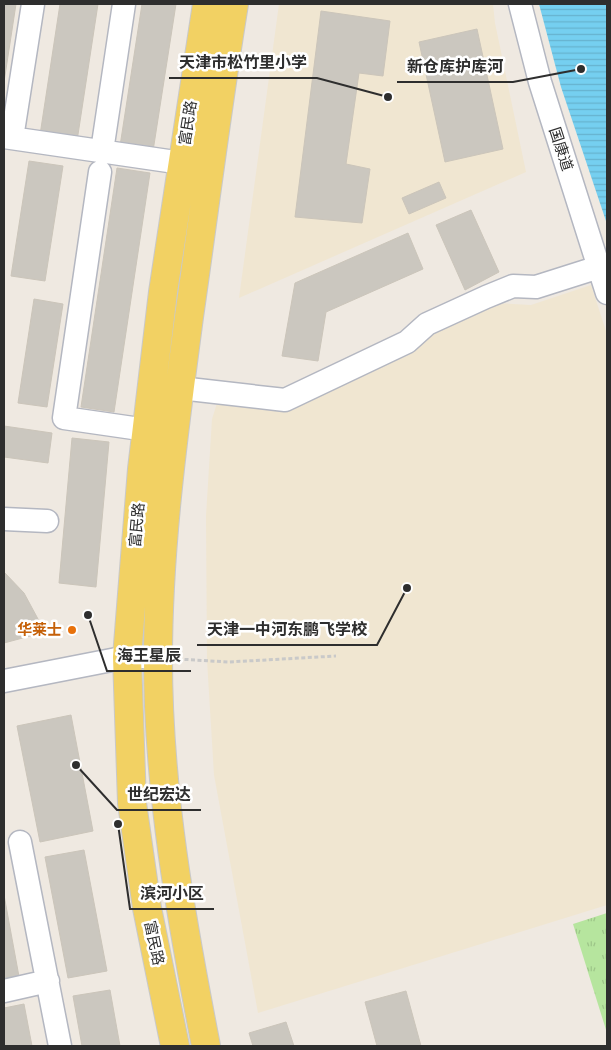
<svg xmlns="http://www.w3.org/2000/svg" width="611" height="1050" font-family="'Varela Round','Noto Sans SC',sans-serif">
  <style>
    .education { fill: #f0e6d1 }
    .grass { fill: url(#grass-tufts) }
    .water { fill: url(#water-rules) }
    .building { fill: #cbc7bf; stroke: #cbc5ba }
    .lines { fill: none; stroke-linecap: round; stroke-linejoin: round }
    .minor-casing { stroke: #b4b7c1; stroke-width: 25 }
    .major-casing { stroke: #c9c9c9; stroke-width: 30 }
    .path { stroke: #c9c9c9; stroke-width: 3; stroke-dasharray: 4 2.5; stroke-linecap: butt }
    .minor { stroke: #fff; stroke-width: 22 }
    .major { stroke: #f2d163; stroke-width: 28 }
    .food-dot { fill: #e8710a; stroke: #fff; stroke-width: 2 }
    .labels { text-anchor: middle; stroke-width: 5; stroke-linejoin: round; paint-order: stroke }
    .street-label { font-size: 15px; fill: #2e2e2e; stroke: #fff }
    .food-label { font-size: 15px; font-weight: bold; fill: #c56008; stroke: #fff; text-anchor: end }
    .leader { fill: none; stroke: #2e2e2e; stroke-width: 2 }
    .callout-dot { fill: #2e2e2e; stroke: #fff; stroke-width: 2 }
    .callout-label { font-size: 16px; text-anchor: middle; font-weight: bold; fill: #2e2e2e; stroke: #fff; stroke-width: 5; stroke-linejoin: round; paint-order: stroke }
  </style>
  <defs>
    <pattern id="grass-tufts" width="24" height="20" patternUnits="userSpaceOnUse" patternTransform="scale(1.25)"><rect width="24" height="20" fill="#b6e59e"/><path d="M3 7l-1-3M5 7V3M7 7l1-3M15 17l-1-3M17 17v-4M19 17l1-3" fill="none" stroke="#9dc588"/></pattern>
    <pattern id="water-rules" width="6" height="5" patternUnits="userSpaceOnUse" patternTransform="scale(1.25)"><rect width="6" height="5" fill="#75cff0"/><path d="M0 2.5h6" fill="none" stroke="#66b2ce"/></pattern>
  </defs>
  <rect width="100%" height="100%" fill="#efe9e1"/>
  <!-- education -->
  <path class="education" d="M279,4H493L495,23L526,172L239,298Z
    M591,285L607,334V905L258,1013L214,775L207,660L206,516L212,419L219,397L286,404L496,303L531,305Z"/>
  <!-- grass -->
  <path class="grass" d="M607,913V1033L573,924Z"/>
  <!-- water -->
  <path class="water" d="M539,4H607V224L561,87Z"/>
  <!-- building -->
  <path class="building" d="M4,4H16L4,82Z
    M60,4H98L77,141L40,135Z
    M142,4H176L153,151L120,146Z
    M321,11L390,21L383,76L359,73L346,164L370,169L362,223L295,217Z
    M477,29L503,149L445,162L419,42Z
    M29,161L63,166L45,281L11,276Z
    M117,168L150,173L114,412L81,407Z
    M439,182L446,198L409,214L402,198Z
    M471,210L499,272L465,290L436,225Z
    M408,233L423,269L326,312L318,361L282,356L295,283Z
    M34,299L63,304L47,407L18,403Z
    M4,426L52,433L48,463L4,457Z
    M72,438L109,442L96,587L59,583Z
    M4,572L24,593L45,632L4,643Z
    M71,715L93,831L40,842L17,726Z
    M84,850L107,971L68,978L45,857Z
    M4,895L20,982L4,985Z
    M110,990L120,1046H82L73,996Z
    M406,991L421,1046H377L365,1002Z
    M24,1004L32,1046H4V1008Z
    M286,1022L294,1046H253L249,1033Z"/>
  <g class="lines">
    <defs>
      <path id="minor" d="M520,4L540,82L607,293
        M4,137L182,163
        M12,138L33,4
        M102,151L124,4
        M100,172L64,418L147,430
        M180,388L285,400L407,342L427,324L486,297L513,286L536,287L599,267
        M4,519L47,521
        M4,681L127,657H158
        M20,842L60,1046
        M4,991L48,981"/>
      <path id="major" d="M175,1046L147,908L132,803L127,657L142,469L163,292L207,4
        M206,1046C181,918 158,790 158,659C158,545 174,431 189,317C204,213 217,108 234,4"/>
    </defs>
    <!-- minor casing -->
    <use href="#minor" class="minor-casing"/>
    <!-- major casing -->
    <use href="#major" class="major-casing"/>
    <!-- path -->
    <path class="path" d="M178,659L229,662L336,656"/>
    <!-- minor -->
    <use href="#minor" class="minor"/>
    <!-- major -->
    <use href="#major" class="major"/>
  </g>
  <!-- markers -->
  <circle class="food-dot" cx="72" cy="630" r="5"/>
  <g class="labels">
    <!-- street labels -->
    <g class="street-label">
      <text transform="translate(188 123) rotate(-81)" y="5">富民路</text>
      <text transform="translate(561 149) rotate(72)" y="5">国康道</text>
      <text transform="translate(137 525) rotate(-85)" y="5">富民路</text>
      <text transform="translate(154 943) rotate(78)" y="5">富民路</text>
    </g>
    <!-- food labels -->
    <g class="food-label">
      <text x="62" y="635">华莱士</text>
    </g>
  </g>
  <!-- callouts -->
  <path class="leader" d="M388 97L317 78H169M581 69L513 82H397M407 588L377 645H197M88 615L107 671H191M76 765L117 810H201M118 824L130 909H214"/>
  <g class="callout-dot">
    <circle cx="388" cy="97" r="5"/>
    <circle cx="581" cy="69" r="5"/>
    <circle cx="407" cy="588" r="5"/>
    <circle cx="88" cy="615" r="5"/>
    <circle cx="76" cy="765" r="5"/>
    <circle cx="118" cy="824" r="5"/>
  </g>
  <g class="callout-label">
    <text x="243" y="68">天津市松竹里小学</text>
    <text x="455" y="72">新仓库护库河</text>
    <text x="287" y="635">天津一中河东鹏飞学校</text>
    <text x="149" y="661">海王星辰</text>
    <text x="159" y="800">世纪宏达</text>
    <text x="172" y="899">滨河小区</text>
  </g>
  <!-- border -->
  <rect width="611" height="1050" fill="none" stroke="#2e2e2e" stroke-width="10"/>
</svg>
